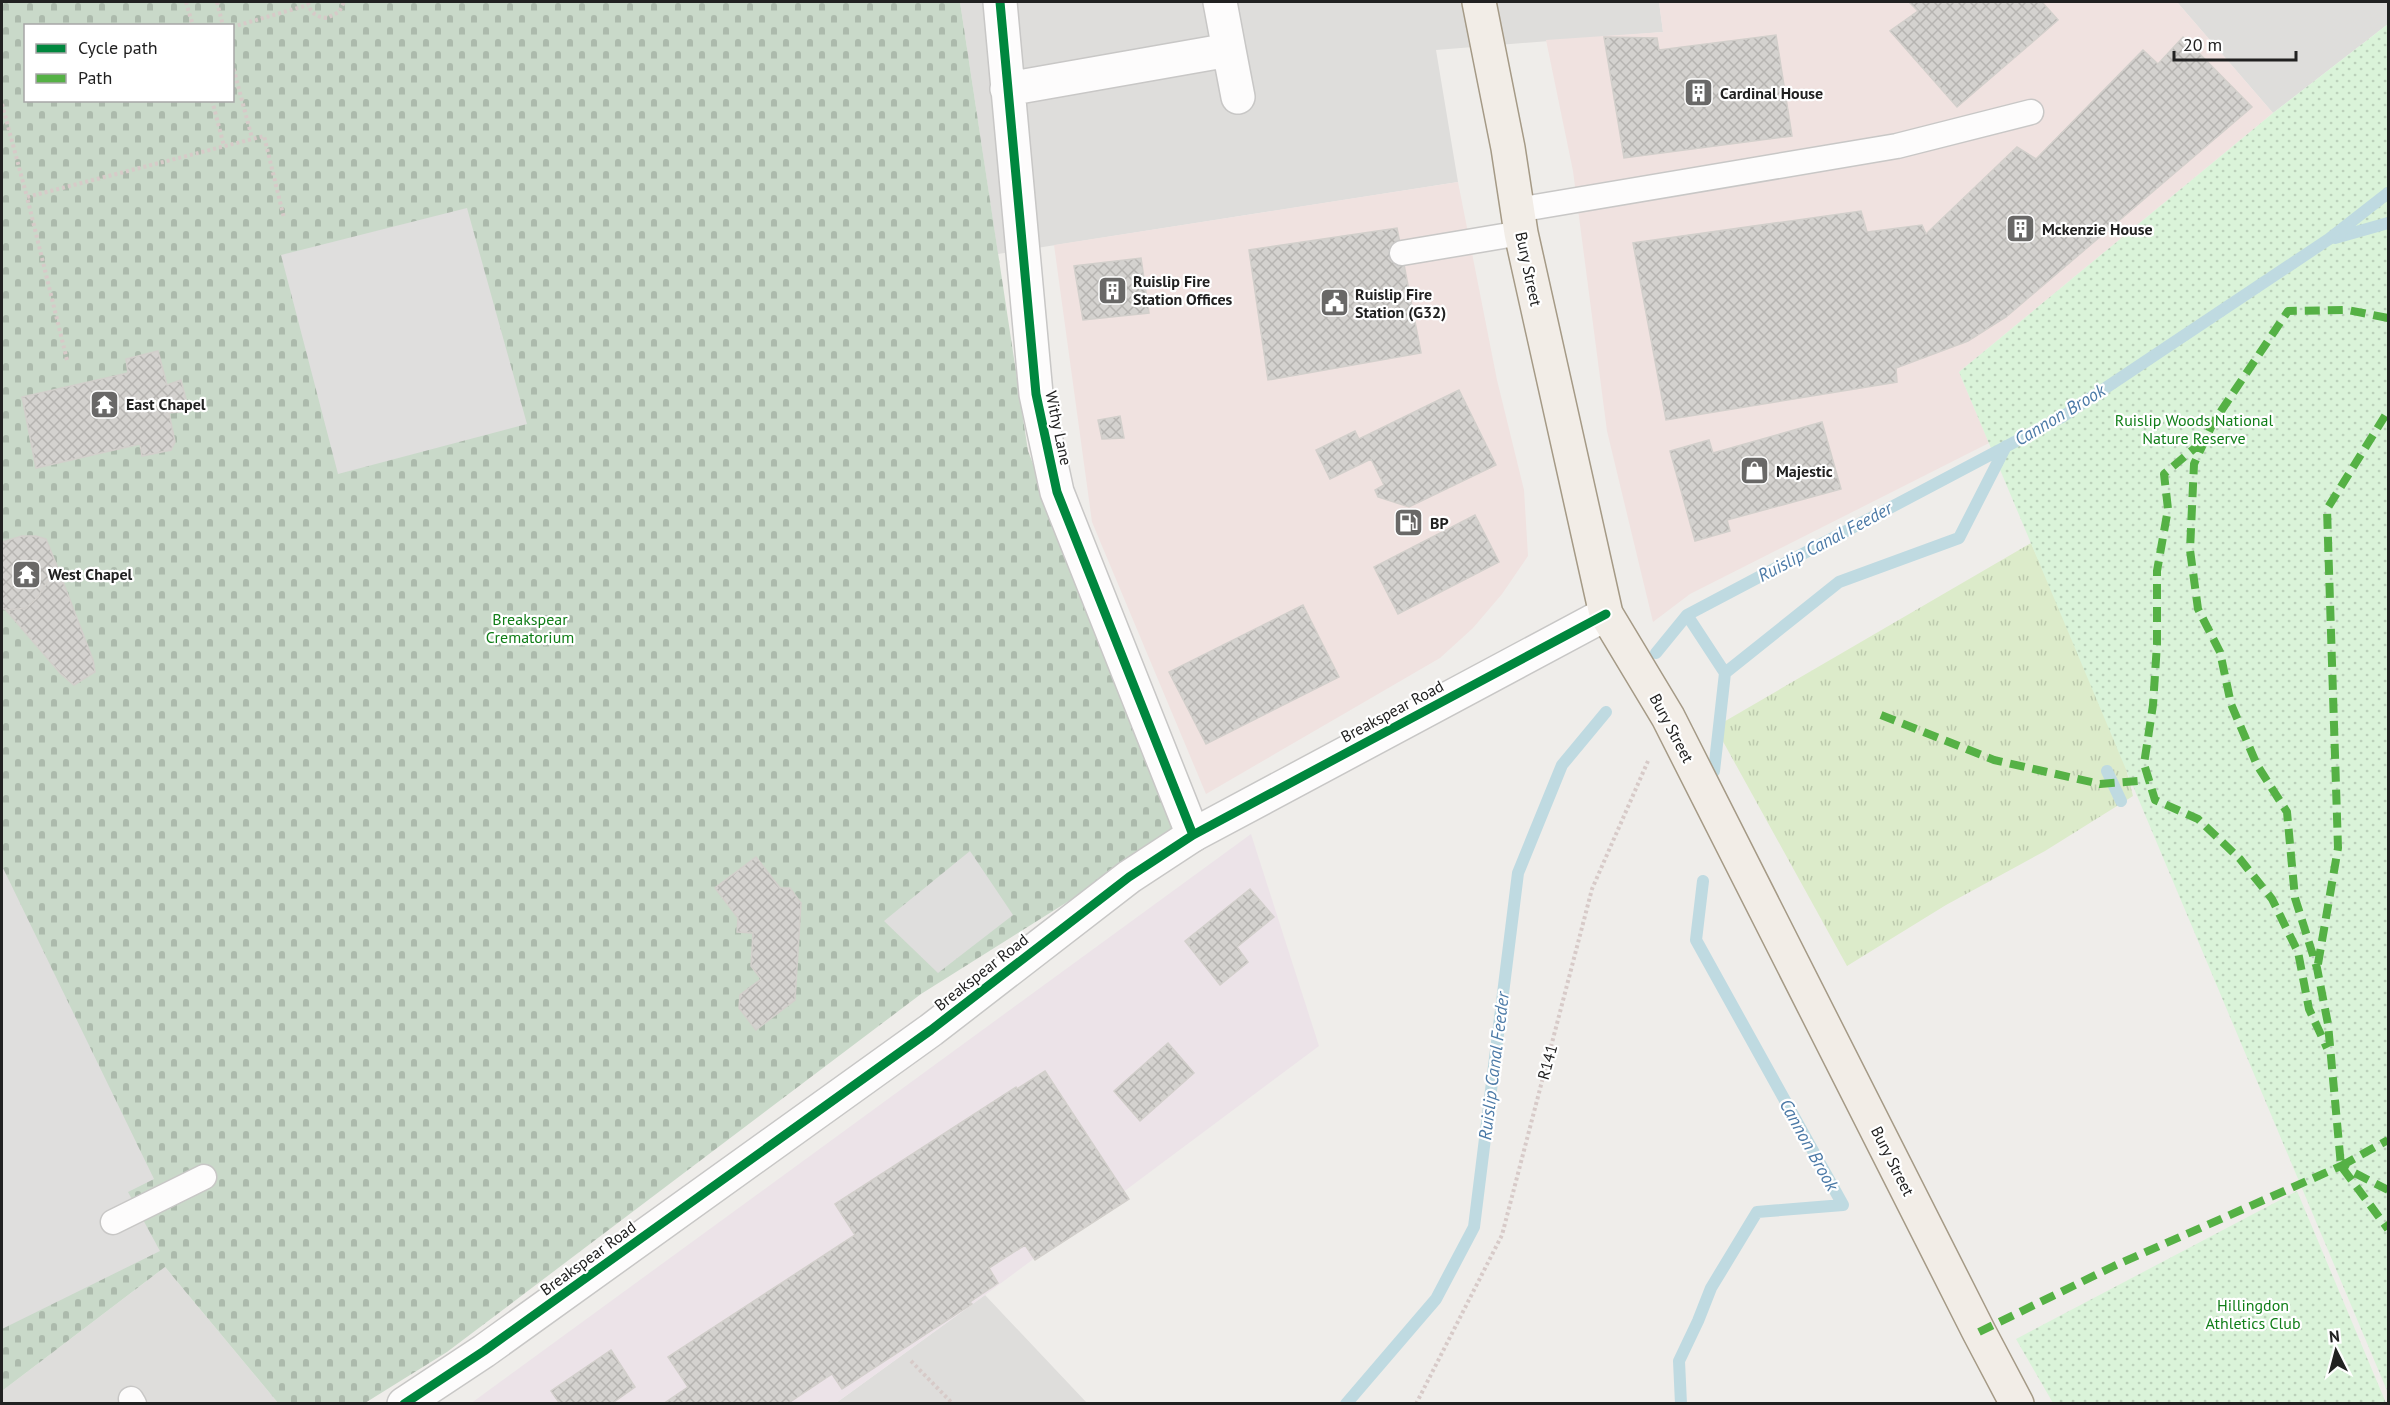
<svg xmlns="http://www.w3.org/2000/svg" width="2390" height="1405" font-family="'PT Sans',sans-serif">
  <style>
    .residential { fill: #dedddb }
    .commercial { fill: #f0e2e0 }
    .industrial { fill: #ece3e8 }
    .grass { fill: url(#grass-tufts) }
    .cemetery { fill: url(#cemetery-stones); fill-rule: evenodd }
    .park { fill: url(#park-dots) }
    .parking { fill: #dfdedd }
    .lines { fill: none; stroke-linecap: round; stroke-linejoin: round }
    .stream { stroke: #bfdae1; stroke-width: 12 }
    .building { fill: url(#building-cross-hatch); stroke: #d2cfcb; stroke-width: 1.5 }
    .service-casing { stroke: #c8c7c6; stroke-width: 27 }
    .minor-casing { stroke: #c8c7c6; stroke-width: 36 }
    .tertiary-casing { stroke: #c8c7c6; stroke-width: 36 }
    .primary-casing { stroke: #a59a86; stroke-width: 36 }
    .path { stroke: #d7cac8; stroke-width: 4; stroke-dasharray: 3 3; stroke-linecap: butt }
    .service { stroke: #fdfcfc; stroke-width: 24 }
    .minor { stroke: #fdfcfc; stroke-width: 33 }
    .tertiary { stroke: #fdfcfc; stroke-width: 33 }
    .primary { stroke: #f2ede7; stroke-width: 33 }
    .quiet { stroke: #55b145; stroke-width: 8; stroke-dasharray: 15 8; stroke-linecap: butt }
    .cycleway-casing { stroke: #fff; stroke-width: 13 }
    .cycleway { stroke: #00873e; stroke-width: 9 }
    .labels { text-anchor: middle; stroke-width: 4.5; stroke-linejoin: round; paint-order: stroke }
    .poi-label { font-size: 16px; font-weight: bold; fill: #212121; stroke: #fff; text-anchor: start }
    .street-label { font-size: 16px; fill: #212121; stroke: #fff }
    .park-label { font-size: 16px; fill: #107e18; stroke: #fff }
    .water-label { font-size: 18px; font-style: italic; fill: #4c7aa7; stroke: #fff }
  </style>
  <defs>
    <pattern id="grass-tufts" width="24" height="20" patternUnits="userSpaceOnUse" patternTransform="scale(1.5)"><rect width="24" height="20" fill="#dcebca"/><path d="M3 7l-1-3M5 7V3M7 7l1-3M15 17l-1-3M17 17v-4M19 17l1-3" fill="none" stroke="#bcc9ad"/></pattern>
    <pattern id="cemetery-stones" width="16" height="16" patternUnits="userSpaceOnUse" patternTransform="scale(1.5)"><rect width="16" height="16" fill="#c9d9c9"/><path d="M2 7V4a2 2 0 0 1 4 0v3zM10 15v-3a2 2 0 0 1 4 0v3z" fill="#acbaac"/></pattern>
    <pattern id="park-dots" width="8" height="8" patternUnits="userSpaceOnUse" patternTransform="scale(1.5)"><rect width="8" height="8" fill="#daf3d9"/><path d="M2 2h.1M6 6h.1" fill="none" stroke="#bbd0ba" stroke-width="1.8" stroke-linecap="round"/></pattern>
    <pattern id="building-cross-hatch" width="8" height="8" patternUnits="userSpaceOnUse" patternTransform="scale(1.5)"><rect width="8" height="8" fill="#d4d2cf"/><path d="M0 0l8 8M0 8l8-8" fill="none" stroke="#b6b4b1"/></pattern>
  </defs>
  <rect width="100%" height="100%" fill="#efedea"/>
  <!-- residential -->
  <path class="residential" d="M960,2H1659L1663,32L1436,50L1458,182L998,254Z
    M2177,2H2388V24L2273,113Z
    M165,1267L278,1403L2,1404V1391Z
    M985,1295L1087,1403H836Z"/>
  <!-- commercial -->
  <path class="commercial" d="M1659,2H2177L2273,113L1959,372L1989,443L1690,594L1653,622L1607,431L1573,171L1546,40L1663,32Z
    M1458,182L1497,380L1524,490L1528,556L1502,594L1473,628L1440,658L1206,794L1092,522L1054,245Z"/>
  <!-- industrial -->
  <path class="industrial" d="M1251,834L1319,1046L985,1295L836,1403L470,1404Z"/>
  <!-- grass -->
  <path class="grass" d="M2031,543L2121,749L2133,796L2045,851L1946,905L1847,966L1715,727Z"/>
  <!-- cemetery -->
  <path class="cemetery" d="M2,2H960L1028,451L1177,833L921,994L447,1352L365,1403H278L165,1267L2,1391ZM26,26H232V100H26Z"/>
  <!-- park -->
  <path class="park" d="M2388,24V1393L1959,372L2273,113Z
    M2297,1191L2386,1403H2053L2016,1339Z"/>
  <!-- parking -->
  <path class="parking" d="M467,208L527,424L338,474L281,255Z
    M970,851L1013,915L938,973L884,921Z
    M2,866L154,1179L128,1192L160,1251L2,1329Z"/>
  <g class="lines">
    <!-- stream -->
    <path class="stream" d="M2335,238L2388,223
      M1687,615L1725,673
      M1656,653L1687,615L2062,417L2329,239L2388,193
      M1714,771L1725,673L1839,582L1959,538L2006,446
      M2107,771L2121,801
      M1346,1404L1436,1299L1474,1227L1518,873L1562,765L1606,712
      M1681,1404L1679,1361L1698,1321L1711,1288L1757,1212L1843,1205L1696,940L1703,881"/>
  </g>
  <!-- building -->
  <path class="building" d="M1909,2H2042L2058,20L1957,107L1890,31L1918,11Z
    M1776,35L1792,136L1624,158L1604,37L1657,38L1659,50Z
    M2183,37L2252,107L2006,317L1968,341L1896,368L1897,382L1666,420L1633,243L1861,211L1867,232L1922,225L1926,234L2017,147L2036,159L2143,50L2158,64Z
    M1397,228L1421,353L1268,380L1249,250Z
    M1141,258L1149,313L1083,320L1074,266Z
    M158,351L167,385L181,380L189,411L169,413L175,442L171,450L142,456L140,444L36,468L22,397L128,373L126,359Z
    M1459,390L1496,465L1409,507L1378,497L1375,490L1384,485L1371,459L1330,479L1316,450L1355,431L1359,439Z
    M1120,416L1124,438L1102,439L1098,420Z
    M1822,422L1841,489L1727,520L1730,531L1695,541L1670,451L1709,440L1713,453Z
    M1475,515L1499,562L1398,614L1374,567Z
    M22,536H36L46,539L57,566L38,597L26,608L6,610L2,608V542Z
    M57,566L93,660L95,672L74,685L60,673L6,610L26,608L38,597Z
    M1303,605L1339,677L1206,744L1169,672Z
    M756,857L780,888H790L801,903L795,1000L756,1030L739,1008L740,995L761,979L751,966L753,933L737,932L738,918L715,888Z
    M1250,889L1274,917L1237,947L1248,962L1220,985L1185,941Z
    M1168,1043L1194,1073L1140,1121L1114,1091Z
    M1045,1071L1129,1199L1035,1260L1025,1245L989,1268L998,1283L970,1302L972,1304L842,1389L832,1374L787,1404H663L688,1387L668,1357L855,1235L835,1204L1016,1087L1017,1089Z
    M611,1350L635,1387L611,1404H560L551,1391Z"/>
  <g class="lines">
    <defs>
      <path id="service" d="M1517,210L1897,146L2031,112
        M1402,253L1521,233
        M113,1222L204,1177
        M131,1399L134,1404"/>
      <path id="minor" d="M1000,2L1036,394L1057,492L1193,835
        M1229,50L1238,97
        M1007,89L1229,50L1220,2"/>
      <path id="tertiary" d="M404,1404L484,1351L931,1030L1129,877L1193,835L1606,614"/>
      <path id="primary" d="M1479,2L1508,148L1521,233L1606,614L1668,717L1979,1332L2017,1404"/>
    </defs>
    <!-- service casing -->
    <use href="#service" class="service-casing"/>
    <!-- minor casing -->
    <use href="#minor" class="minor-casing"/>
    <!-- tertiary casing -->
    <use href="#tertiary" class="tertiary-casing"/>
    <!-- primary casing -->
    <use href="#primary" class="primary-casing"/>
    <!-- path -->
    <path class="path" d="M186,2L193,26
      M217,2L223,26
      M308,2C310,13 316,17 327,18L339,12L344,2
      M232,27L308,5
      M232,63L252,138
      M212,100L224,146
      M2,104L27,197
      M67,360L27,197L264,136L284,218
      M911,1361L953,1404
      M1416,1404L1502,1235L1592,889L1648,761"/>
    <!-- service -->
    <use href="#service" class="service"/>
    <!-- minor -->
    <use href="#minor" class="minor"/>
    <!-- tertiary -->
    <use href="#tertiary" class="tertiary"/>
    <!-- primary -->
    <use href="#primary" class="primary"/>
    <!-- quiet -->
    <path class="quiet" d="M2388,318L2348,310L2288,311L2213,423L2194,464L2190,550L2198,609L2220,652L2231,704L2257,765L2287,812L2295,898L2317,968L2328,1024L2341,1166L2388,1229
      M2202,442L2164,474L2168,509L2157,571V644L2153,705L2144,764L2155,800L2198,819L2240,859L2272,899L2298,952L2309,1009L2327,1048
      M1881,715L1994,760L2100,784L2149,780
      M2318,964L2338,848L2327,509L2388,411
      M2341,1166L2388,1140
      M1979,1332L2114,1266L2341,1166L2388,1190"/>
    <defs>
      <path id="cycleway" d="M1000,2L1036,394L1057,492L1193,835
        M404,1404L484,1351L931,1030L1129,877L1193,835L1606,614"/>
    </defs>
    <!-- cycleway casing -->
    <use href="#cycleway" class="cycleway-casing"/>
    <!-- cycleway -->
    <use href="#cycleway" class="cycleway"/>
  </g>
  <!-- icons -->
  <defs>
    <symbol id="building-square" viewBox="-11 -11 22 22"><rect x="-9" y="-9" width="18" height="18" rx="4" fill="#696867" stroke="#fff"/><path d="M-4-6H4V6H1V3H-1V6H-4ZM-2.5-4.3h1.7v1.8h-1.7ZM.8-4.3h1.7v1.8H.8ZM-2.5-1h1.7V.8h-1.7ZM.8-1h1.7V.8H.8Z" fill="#fff"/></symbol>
    <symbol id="civic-square" viewBox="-11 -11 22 22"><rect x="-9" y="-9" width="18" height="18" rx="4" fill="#696867" stroke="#fff"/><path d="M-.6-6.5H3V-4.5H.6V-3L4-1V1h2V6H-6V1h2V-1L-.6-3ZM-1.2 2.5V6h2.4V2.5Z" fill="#fff"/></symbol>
    <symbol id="temple-square" viewBox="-11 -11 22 22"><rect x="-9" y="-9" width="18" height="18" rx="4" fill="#696867" stroke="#fff"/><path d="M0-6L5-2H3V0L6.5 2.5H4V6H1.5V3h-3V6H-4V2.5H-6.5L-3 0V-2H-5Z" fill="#fff"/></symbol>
    <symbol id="shop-square" viewBox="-11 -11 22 22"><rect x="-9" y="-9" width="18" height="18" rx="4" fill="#696867" stroke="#fff"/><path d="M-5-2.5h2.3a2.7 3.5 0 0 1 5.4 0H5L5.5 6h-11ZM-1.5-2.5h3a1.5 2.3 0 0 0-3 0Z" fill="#fff"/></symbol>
    <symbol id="fuel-square" viewBox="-11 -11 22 22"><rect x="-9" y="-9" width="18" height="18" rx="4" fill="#696867" stroke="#fff"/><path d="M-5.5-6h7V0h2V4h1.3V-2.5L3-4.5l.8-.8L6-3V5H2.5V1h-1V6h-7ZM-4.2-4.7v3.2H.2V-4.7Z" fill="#fff"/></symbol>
  </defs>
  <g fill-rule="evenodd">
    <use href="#building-square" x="1682" y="76" width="33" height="33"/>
    <use href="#building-square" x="2004" y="212" width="33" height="33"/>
    <use href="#building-square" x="1096" y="274" width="33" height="33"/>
    <use href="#civic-square" x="1318" y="286" width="33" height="33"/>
    <use href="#temple-square" x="88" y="388" width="33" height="33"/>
    <use href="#shop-square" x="1738" y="454" width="33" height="33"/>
    <use href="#fuel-square" x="1392" y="506" width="33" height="33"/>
    <use href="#temple-square" x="10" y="558" width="33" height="33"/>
  </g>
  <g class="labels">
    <!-- poi labels -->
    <g class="poi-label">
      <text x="1720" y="99">Cardinal House</text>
      <text x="2042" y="235">Mckenzie House</text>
      <text x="1133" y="287">Ruislip Fire<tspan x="1133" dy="18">Station Offices</tspan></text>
      <text x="1355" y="300">Ruislip Fire<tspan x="1355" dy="18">Station (G32)</tspan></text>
      <text x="126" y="410">East Chapel</text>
      <text x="1776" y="477">Majestic</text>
      <text x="1430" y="529">BP</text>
      <text x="48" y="580">West Chapel</text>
    </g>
    <!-- street labels -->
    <g class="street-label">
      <text transform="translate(1529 269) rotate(78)" y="6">Bury Street</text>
      <text transform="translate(1059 428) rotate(78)" y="6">Withy Lane</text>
      <text transform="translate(1392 711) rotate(-28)" y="6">Breakspear Road</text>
      <text transform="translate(1672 728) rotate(62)" y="6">Bury Street</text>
      <text transform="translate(981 972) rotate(-38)" y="6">Breakspear Road</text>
      <text transform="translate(1547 1062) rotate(-75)" y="6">R141</text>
      <text transform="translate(1893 1161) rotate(63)" y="6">Bury Street</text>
      <text transform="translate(588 1258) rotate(-36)" y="6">Breakspear Road</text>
    </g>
    <!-- park labels -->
    <g class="park-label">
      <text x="2194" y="426">Ruislip Woods National<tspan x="2194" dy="18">Nature Reserve</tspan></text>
      <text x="530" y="625">Breakspear<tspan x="530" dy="18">Crematorium</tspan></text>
      <text x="2253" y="1311">Hillingdon<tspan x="2253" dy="18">Athletics Club</tspan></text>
    </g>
    <!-- water labels -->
    <g class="water-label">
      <text transform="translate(2060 415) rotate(-31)" y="6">Cannon Brook</text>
      <text transform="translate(1825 542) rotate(-28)" y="6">Ruislip Canal Feeder</text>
      <text transform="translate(1494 1066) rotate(-83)" y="6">Ruislip Canal Feeder</text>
      <text transform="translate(1809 1145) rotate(61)" y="6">Cannon Brook</text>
    </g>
  </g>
  <!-- border -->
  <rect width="2390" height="1405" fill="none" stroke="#212121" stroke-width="6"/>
  <!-- legend -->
  <rect x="24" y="24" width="210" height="78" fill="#ffffff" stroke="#a6a6a6" stroke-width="1.5"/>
  <rect x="36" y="44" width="30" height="9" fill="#00873e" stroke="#a6a6a6" stroke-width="1.5"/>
  <text x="78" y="54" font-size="18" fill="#212121">Cycle path</text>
  <rect x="36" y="74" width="30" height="9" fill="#55b145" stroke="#a6a6a6" stroke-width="1.5"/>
  <text x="78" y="84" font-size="18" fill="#212121">Path</text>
  <!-- north arrow -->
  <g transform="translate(2336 1351) rotate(354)" stroke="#ffffff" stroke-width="4.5" paint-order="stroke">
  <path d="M0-4.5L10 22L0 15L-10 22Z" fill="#212121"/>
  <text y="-9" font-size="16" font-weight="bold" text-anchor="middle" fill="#212121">N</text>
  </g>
  <!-- scale -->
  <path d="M2174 51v9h122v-9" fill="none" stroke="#212121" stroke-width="3"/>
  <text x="2183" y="51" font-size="18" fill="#212121" stroke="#ffffff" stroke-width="4.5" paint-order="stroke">20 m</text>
</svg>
